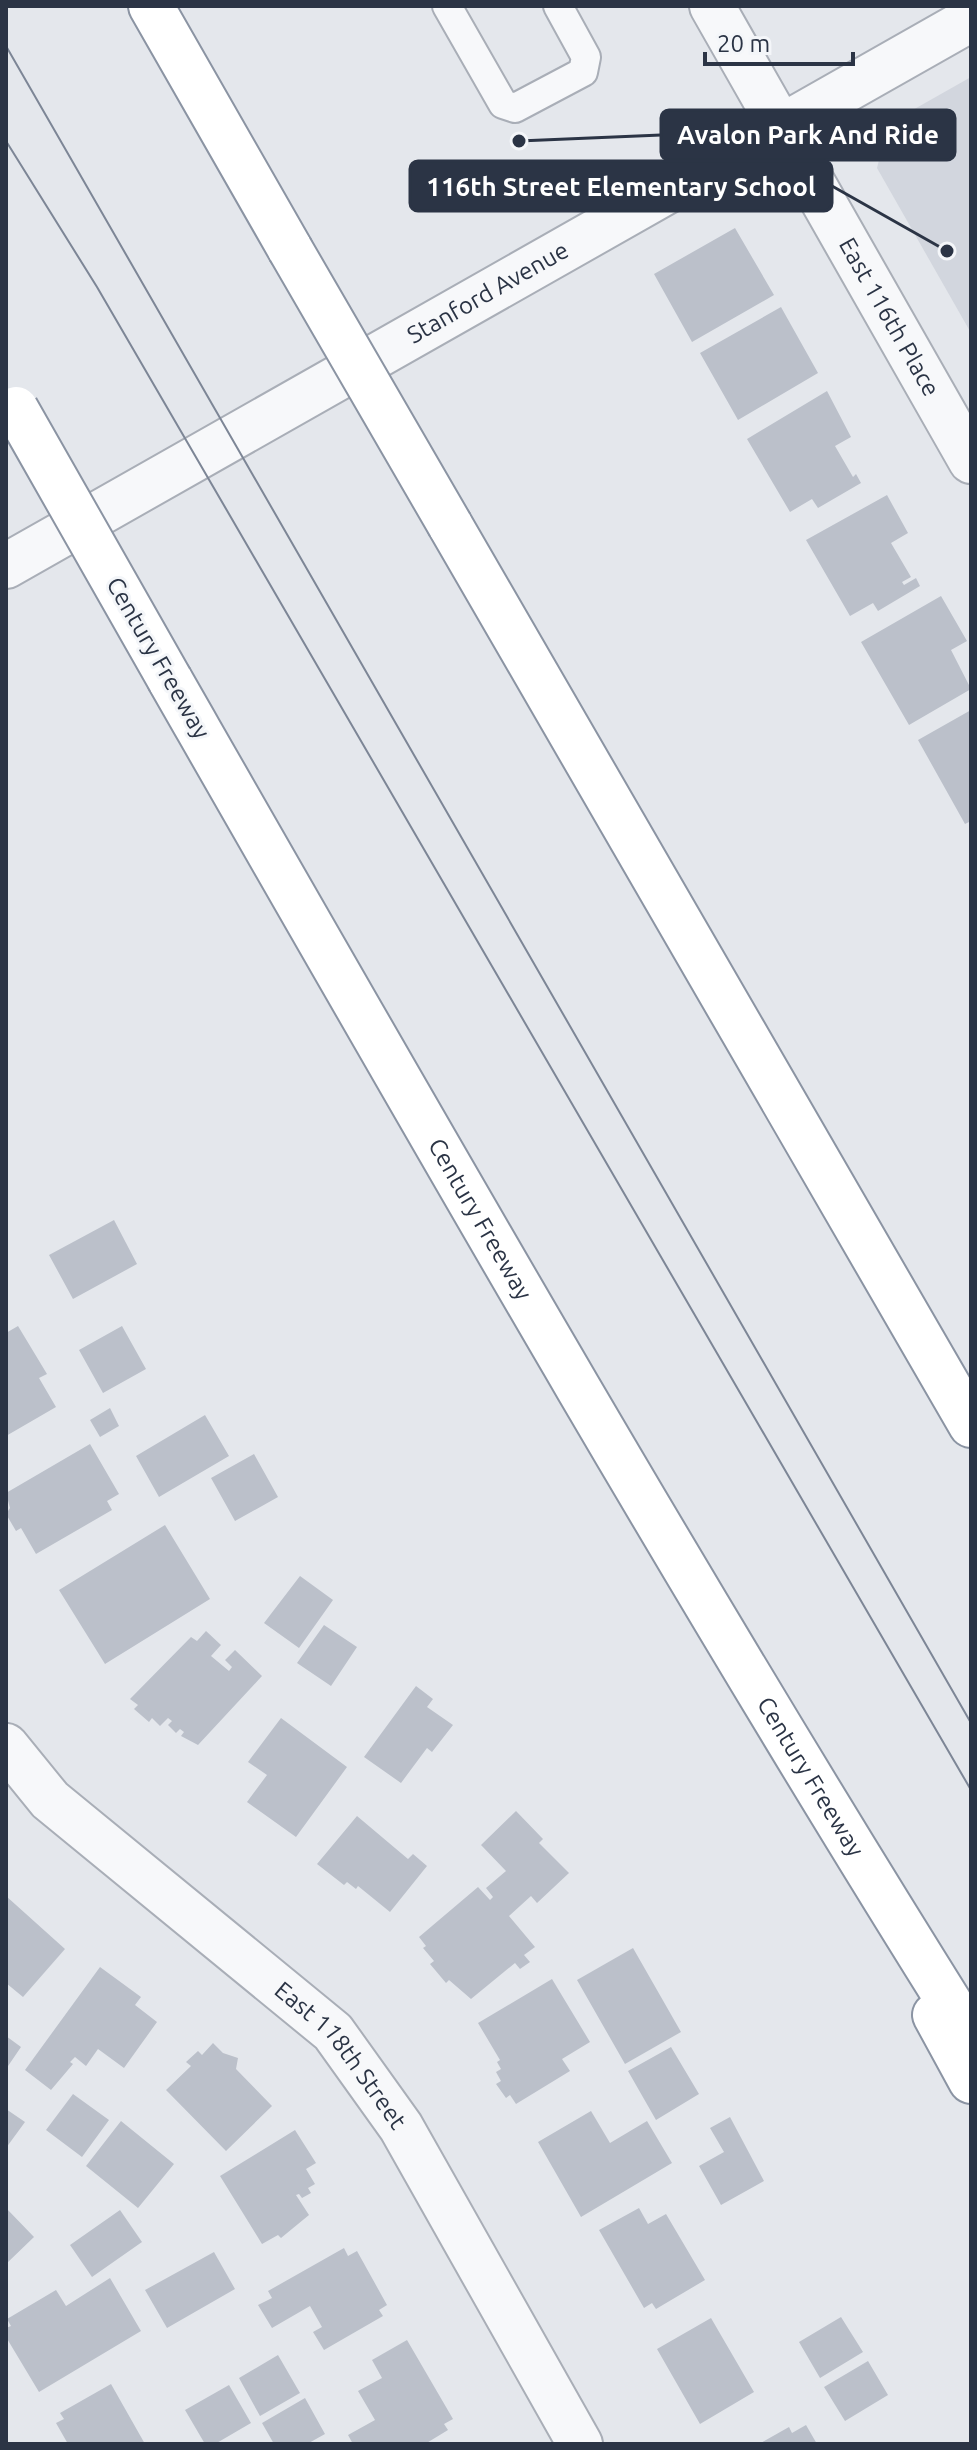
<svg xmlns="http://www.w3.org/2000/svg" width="977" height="2450" font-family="Ubuntu,sans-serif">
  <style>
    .built { fill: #d2d6de }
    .building { fill: #bbc0ca }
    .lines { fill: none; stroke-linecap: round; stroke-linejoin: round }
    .lane-casing { stroke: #a9aeb7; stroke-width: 32 }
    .street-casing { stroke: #a9aeb7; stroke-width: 48 }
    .highway-casing { stroke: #8b94a3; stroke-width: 48 }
    .lane { stroke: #f7f8fa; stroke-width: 28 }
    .street { stroke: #f7f8fa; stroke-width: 44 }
    .highway { stroke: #fff; stroke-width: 44 }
    .tram { stroke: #7d8696; stroke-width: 2 }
    .highway-bridge-casing { stroke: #8b94a3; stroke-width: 48; stroke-linecap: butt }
    .highway-bridge { stroke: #fff; stroke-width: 44 }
    .labels { text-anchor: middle; stroke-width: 6; stroke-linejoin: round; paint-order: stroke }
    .street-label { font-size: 24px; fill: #2b3445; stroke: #f4f6f9 }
    .leader { fill: none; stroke: #2b3445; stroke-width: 3 }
    .callout-dot { fill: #2b3445; stroke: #f4f6f9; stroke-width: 3 }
    .callout { fill: #2b3445; stroke: #2b3445; stroke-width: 3 }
    .callout-label { font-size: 26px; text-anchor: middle; font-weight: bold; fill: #fff }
  </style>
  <rect width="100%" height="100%" fill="#e4e7ec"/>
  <!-- built -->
  <path class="built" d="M971,77V333L877,168L888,124Z"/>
  <!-- building -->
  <path class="building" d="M735,228L774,295L692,342L654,274Z
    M781,307L818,373L738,420L700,353Z
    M827,391L851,437L835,446L853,477L856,474L861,483L818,508L812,499L790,512L747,439Z
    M887,495L908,533L891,543L911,577L902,582L904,585L916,578L920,586L878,611L873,603L850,616L806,540Z
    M941,596L967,641L951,650L971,689L909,725L861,642Z
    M971,710V821L965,824L918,740Z
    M114,1220L137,1264L73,1299L49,1255Z
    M18,1326L47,1374L39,1378L56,1407L6,1436V1333Z
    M122,1326L146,1369L103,1393L79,1350Z
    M110,1408L119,1426L100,1437L90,1420Z
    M205,1415L229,1456L159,1497L136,1456Z
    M90,1444L119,1494L107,1501L112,1510L36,1554L21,1528L16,1531L6,1514L10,1508L6,1493Z
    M254,1454L278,1497L235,1521L211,1478Z
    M165,1525L210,1599L105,1664L59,1590Z
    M300,1576L333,1600L299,1648L264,1623Z
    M324,1625L357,1647L331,1686L297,1663Z
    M206,1631L221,1645L211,1656L229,1671L232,1667L225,1660L235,1650L262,1676L198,1745L181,1736L184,1732L180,1729L176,1733L168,1725L172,1721L168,1718L160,1726L152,1718L149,1722L134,1709L138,1705L130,1699L191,1637L197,1641Z
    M416,1686L433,1699L427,1707L453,1725L432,1752L427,1748L401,1783L364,1757Z
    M281,1718L347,1767L296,1837L247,1802L267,1775L248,1762Z
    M516,1811L543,1839L539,1843L569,1873L537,1903L531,1896L509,1916L535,1947L524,1955L530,1962L520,1969L515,1963L471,1999L449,1980L446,1983L430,1964L434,1961L423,1948L426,1946L419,1937L478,1887L490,1900L493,1897L486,1888L506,1871L481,1845Z
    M357,1816L408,1859L413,1854L427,1866L390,1912L358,1886L356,1889L347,1882L344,1885L317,1864Z
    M6,1896L65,1949L23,1997L6,1983Z
    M633,1948L681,2032L625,2064L577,1980Z
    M100,1967L141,1997L135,2005L157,2022L124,2068L98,2049L86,2066L75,2057L70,2062L73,2064L51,2090L25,2070Z
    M552,1979L590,2042L562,2059L570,2071L516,2104L510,2095L506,2098L496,2084L501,2081L496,2072L501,2069L497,2062L500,2060L478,2023Z
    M6,2036L21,2047L6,2069Z
    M213,2043L223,2053L238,2058L236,2069L272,2106L226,2151L166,2090L191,2066L186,2062L198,2051L202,2055Z
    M671,2047L699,2094L656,2120L628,2071Z
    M73,2094L109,2120L82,2157L46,2130Z
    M6,2109L25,2122L6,2148Z
    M591,2111L610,2143L647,2121L672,2163L581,2217L538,2142Z
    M730,2117L764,2181L721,2205L699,2166L724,2152L710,2128Z
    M121,2121L174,2164L138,2208L86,2166Z
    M295,2130L316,2163L306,2169L315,2184L308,2188L311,2193L302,2198L299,2194L296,2195L309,2215L281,2238L278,2235L262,2244L220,2176Z
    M6,2208L34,2237L6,2264Z
    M639,2208L648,2224L666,2214L705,2280L656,2309L652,2303L644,2308L599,2230Z
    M120,2210L142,2242L92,2277L70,2245Z
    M344,2248L348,2256L357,2251L387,2305L379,2310L383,2316L324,2350L313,2332L322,2327L310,2306L272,2328L258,2305L272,2298L268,2291Z
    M214,2252L235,2289L167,2328L145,2290Z
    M110,2278L141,2331L39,2392L6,2337V2328L11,2326L7,2319L56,2290L66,2306Z
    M841,2317L863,2352L820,2378L799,2342Z
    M711,2318L754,2392L700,2424L657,2349Z
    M407,2340L453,2419L444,2424L448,2430L425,2444H353L348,2435L375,2420L358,2391L382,2378L372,2360Z
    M278,2355L300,2393L260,2416L239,2378Z
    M868,2361L888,2395L845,2421L824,2387Z
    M111,2384L145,2444H68L56,2423L64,2419L60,2413Z
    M229,2385L251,2423L215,2444H205L185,2410Z
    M305,2398L325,2434L307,2444H274L262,2423Z
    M806,2425L817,2444H759L789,2427L792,2433Z"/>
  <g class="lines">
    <defs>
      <path id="lane" d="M447,6L503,104L515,108L583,72L586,57L558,6"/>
      <g id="street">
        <path id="s1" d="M712,6L971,461"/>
        <path id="s2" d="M6,566L971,19"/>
        <path id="s3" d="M6,1746L50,1800L333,2032L401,2127L580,2444"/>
      </g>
      <g id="highway">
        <path d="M151,6L290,249"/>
        <path d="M450,525L971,1425"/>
        <path id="s4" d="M170,680C431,1136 691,1592 971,2037"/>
        <path d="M935,2015L971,2081"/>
      </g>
    </defs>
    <!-- lane casing -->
    <use href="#lane" class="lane-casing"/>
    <!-- street casing -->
    <use href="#street" class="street-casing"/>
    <!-- highway casing -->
    <use href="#highway" class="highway-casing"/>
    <!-- lane -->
    <use href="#lane" class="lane"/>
    <!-- street -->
    <use href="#street" class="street"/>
    <!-- highway -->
    <use href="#highway" class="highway"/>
    <!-- tram -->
    <path class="tram" d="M6,46L971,1723
      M6,141L97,287L971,1790"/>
    <defs>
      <path id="highway-bridge" d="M290,249L450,525
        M16,409L170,680"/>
    </defs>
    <!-- highway-bridge casing -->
    <use href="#highway-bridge" class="highway-bridge-casing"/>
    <!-- highway-bridge -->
    <use href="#highway-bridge" class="highway-bridge"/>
  </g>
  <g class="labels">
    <!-- street labels -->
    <g class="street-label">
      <text dy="8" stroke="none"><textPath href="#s2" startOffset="554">Stanford Avenue</textPath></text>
      <text dy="8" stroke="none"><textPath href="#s1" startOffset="358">East 116th Place</textPath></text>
      <text transform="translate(158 658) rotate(60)" y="8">Century Freeway</text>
      <text dy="8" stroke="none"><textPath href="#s4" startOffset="622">Century Freeway</textPath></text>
      <text dy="8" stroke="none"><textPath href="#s4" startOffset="1270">Century Freeway</textPath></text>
      <text dy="8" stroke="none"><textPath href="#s3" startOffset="458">East 118th Street</textPath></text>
    </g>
  </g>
  <!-- callouts -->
  <path class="leader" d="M519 141L661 135M947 251L832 186"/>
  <g class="callout-dot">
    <circle cx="519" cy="141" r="8"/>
    <circle cx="947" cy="251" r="8"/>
  </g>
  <g class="callout">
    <rect x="661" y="110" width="294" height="50" rx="8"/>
    <rect x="410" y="161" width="422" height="50" rx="8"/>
  </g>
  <g class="callout-label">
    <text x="808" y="144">Avalon Park And Ride</text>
    <text x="621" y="196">116th Street Elementary School</text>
  </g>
  <!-- border -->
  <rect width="977" height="2450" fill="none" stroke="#2b3445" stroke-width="16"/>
  <!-- scale -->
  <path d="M705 52v12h148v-12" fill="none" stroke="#2b3445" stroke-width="4"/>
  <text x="717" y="52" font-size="24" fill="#2b3445" stroke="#f4f6f9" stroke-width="6" paint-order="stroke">20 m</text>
</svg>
